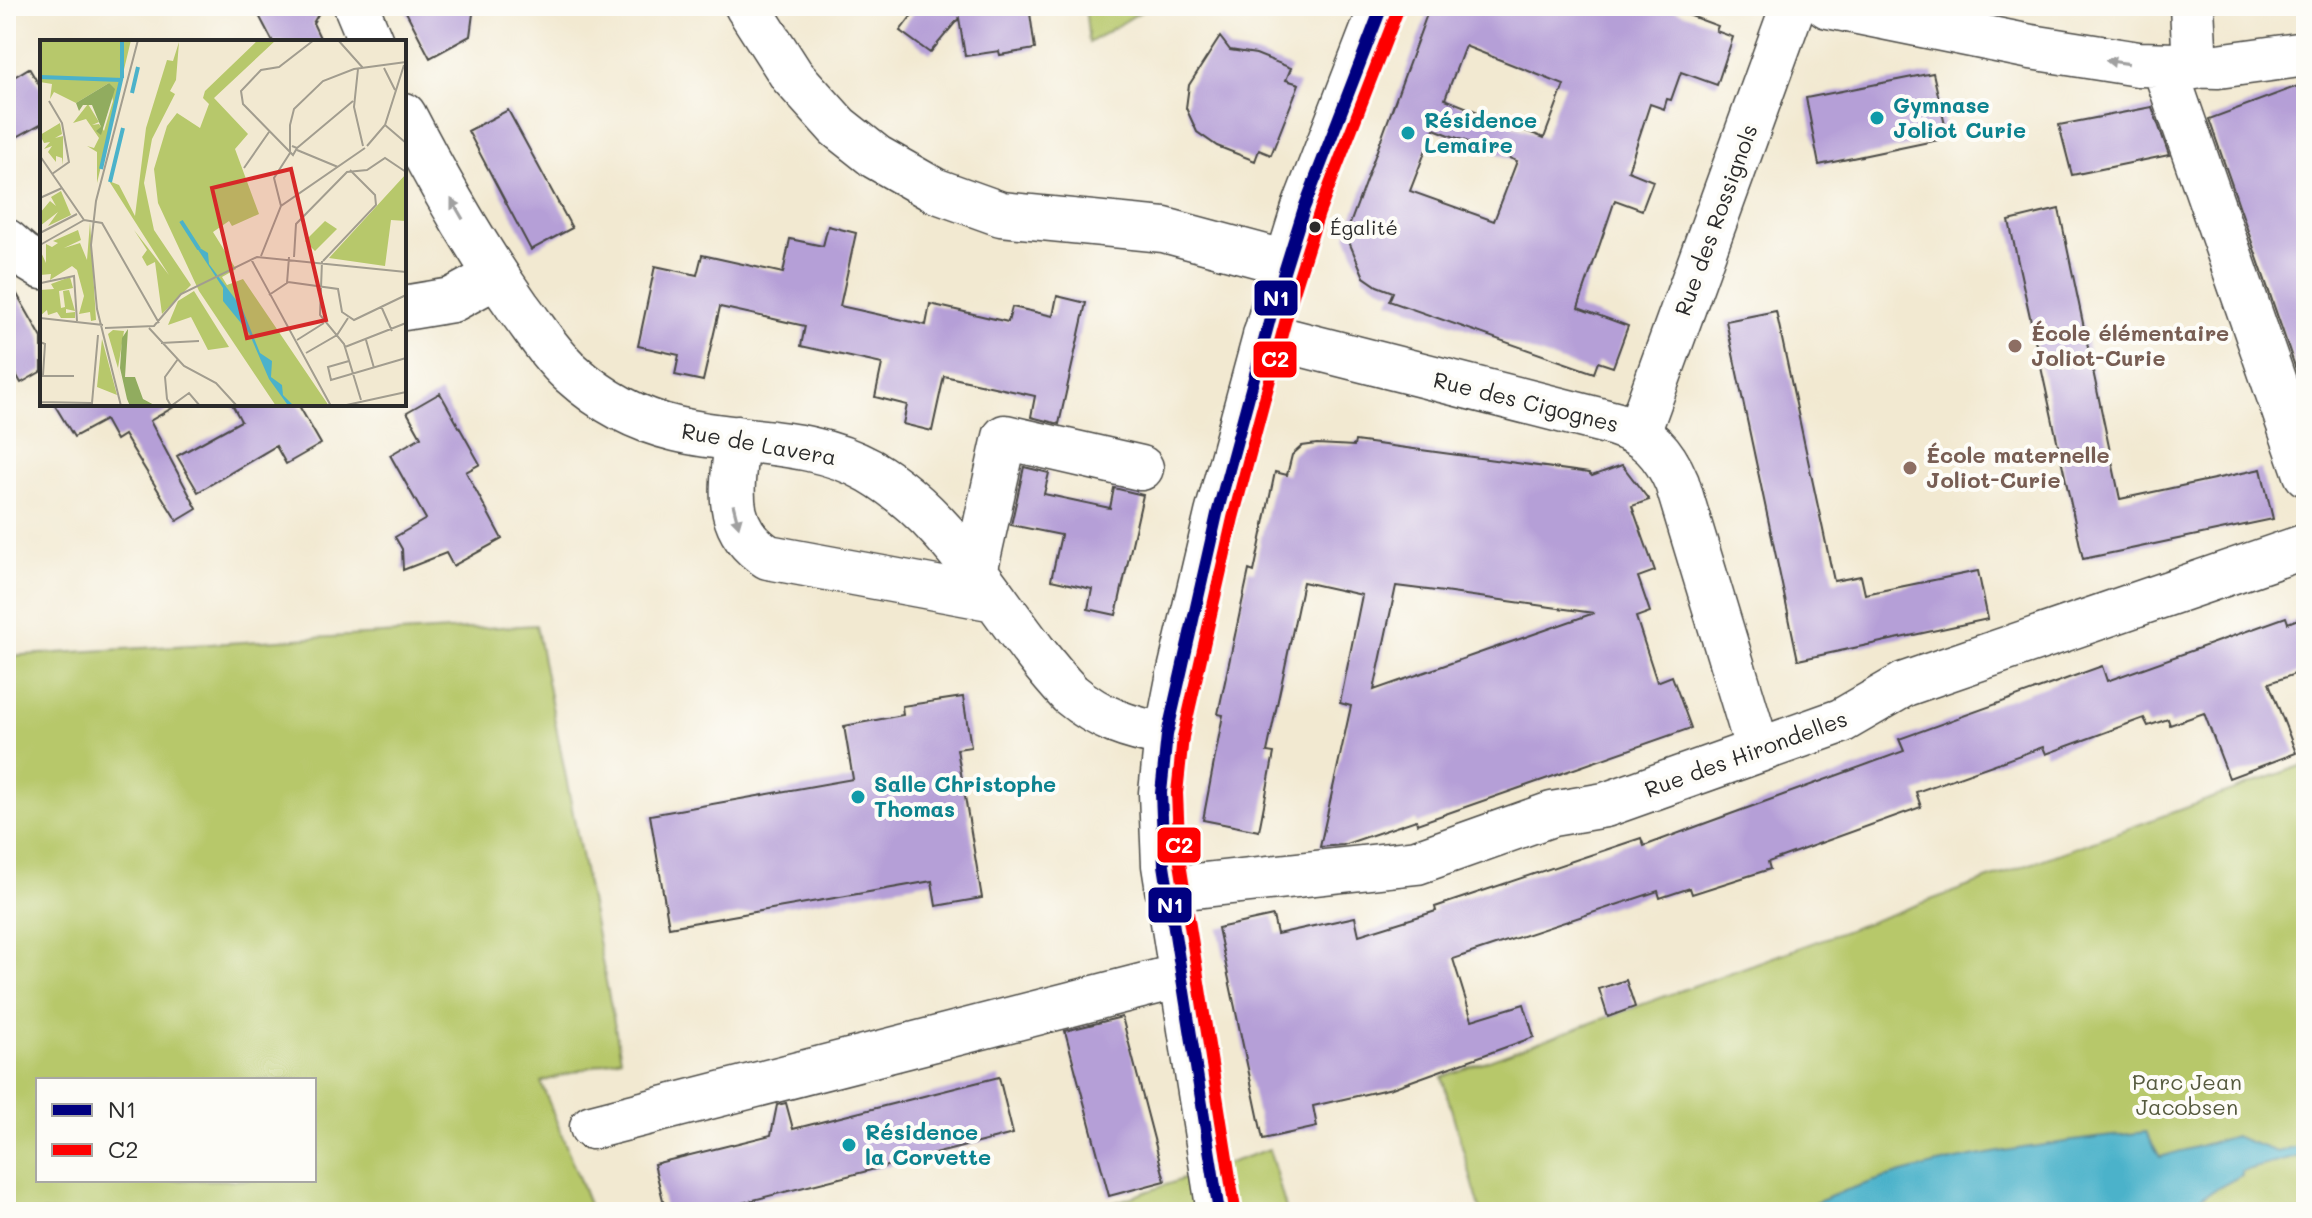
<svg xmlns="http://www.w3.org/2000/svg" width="2312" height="1218" font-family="Mali,sans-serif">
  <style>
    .green { fill: #b7c86b; stroke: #717a4b; stroke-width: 2; fill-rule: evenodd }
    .water { fill: #4bb2ca; stroke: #3b6e7a; stroke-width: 2 }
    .building { fill: #b59fd7; fill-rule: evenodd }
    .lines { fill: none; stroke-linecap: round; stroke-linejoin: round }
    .minor-casing { stroke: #494844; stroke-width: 47 }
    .minor { stroke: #fff; stroke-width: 44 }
    .bus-1-casing { stroke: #fdfcf7; stroke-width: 18 }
    .bus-2-casing { stroke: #fdfcf7; stroke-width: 18 }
    .bus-1 { stroke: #010080; stroke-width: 12 }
    .bus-2 { stroke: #fe0000; stroke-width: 12 }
    .oneway { fill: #a0a0a0 }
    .culture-dot { fill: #0f9aa8; stroke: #fdfcf7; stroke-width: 3 }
    .bus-dot { fill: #2b2b2b; stroke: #fdfcf7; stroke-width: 3 }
    .education-dot { fill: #8d6e63; stroke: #fdfcf7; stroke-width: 3 }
    .labels { text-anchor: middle; stroke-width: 8; stroke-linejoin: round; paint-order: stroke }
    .bus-label { font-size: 20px; fill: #2b2b2b; stroke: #fdfcf7; text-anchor: start }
    .culture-label { font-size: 22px; font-weight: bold; fill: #0d838f; stroke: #fdfcf7; text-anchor: start }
    .street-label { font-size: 22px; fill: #2b2b2b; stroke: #fdfcf7 }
    .education-label { font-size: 22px; font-weight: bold; fill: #785e54; stroke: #fdfcf7; text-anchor: start }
    .park-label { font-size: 22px; fill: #555a3e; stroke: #fdfcf7 }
    .inset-river { fill: none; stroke: #4bb2ca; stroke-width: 4 }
    .inset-road { fill: none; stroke: #a29d8f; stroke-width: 2 }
    .view { fill: #d62828; fill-opacity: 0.15; stroke: #d62828; stroke-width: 4 }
    .inset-edge { fill: none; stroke: #2b2b2b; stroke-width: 4 }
    .line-badge { stroke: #fdfcf7; stroke-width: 3 }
    .badge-label { font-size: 22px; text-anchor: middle; font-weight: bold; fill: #fff }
  </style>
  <rect width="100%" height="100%" fill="#fdfcf7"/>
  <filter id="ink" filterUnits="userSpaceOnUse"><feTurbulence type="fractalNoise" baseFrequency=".0125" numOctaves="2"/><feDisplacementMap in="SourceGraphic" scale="16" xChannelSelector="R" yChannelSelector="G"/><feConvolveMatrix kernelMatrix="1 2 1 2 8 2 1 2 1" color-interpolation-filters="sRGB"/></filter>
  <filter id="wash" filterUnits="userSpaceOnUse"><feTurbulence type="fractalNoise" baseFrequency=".006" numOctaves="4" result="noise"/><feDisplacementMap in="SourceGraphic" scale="32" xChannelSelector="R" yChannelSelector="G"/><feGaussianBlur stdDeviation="1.8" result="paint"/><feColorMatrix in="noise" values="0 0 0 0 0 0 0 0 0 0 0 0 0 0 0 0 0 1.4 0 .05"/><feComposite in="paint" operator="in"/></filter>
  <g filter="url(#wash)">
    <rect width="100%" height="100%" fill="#f2e9d1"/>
    <!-- green -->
    <path class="green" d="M1085,6H1150L1089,43Z
      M536,625L621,1058L541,1082L592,1212H6V656ZM38,1080H314V1180H38Z
      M2306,764V1212H1481L1442,1077Z
      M1269,1149L1287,1212H1088Z"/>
    <!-- water -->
    <path class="water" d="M2146,1132L2160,1157L2234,1136L2277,1152L2306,1145V1155L2242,1171V1175L2198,1199L2185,1212H1793C1814,1204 1834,1194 1856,1187C1946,1156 2051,1143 2146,1132Z"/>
    <g id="blocks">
      <!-- building -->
      <path class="building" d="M254,6H323L313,23L322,42H273Z
        M403,6H474L470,36L430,58Z
        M919,6H1029L1035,49L1000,55L999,51L965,56L959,18L930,53L900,31Z
        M1430,6H1664L1718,26L1716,31L1733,37L1717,85L1681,72L1671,100L1667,99L1664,109L1650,104L1628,171L1653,181L1642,210L1615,200L1578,308L1628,326L1613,367L1598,362L1594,373L1389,301L1393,292L1377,286L1364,277L1346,235ZM1465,46L1564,85L1544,138L1445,99ZM1434,129L1517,161L1494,221L1410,191Z
        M1220,37L1230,50L1256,54L1291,68L1286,80L1299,84L1271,155L1259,150L1255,161L1217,146L1197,132L1186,108L1189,85Z
        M29,68L42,90V123L6,143V82Z
        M1933,73L1948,138L1819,165L1806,98Z
        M2306,83V398L2209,119Z
        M2152,107L2169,155L2072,175L2059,125Z
        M508,110L572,228L531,250L468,131Z
        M2059,209L2120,499L2261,469L2273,519L2083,559L2009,221Z
        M828,226L856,233L840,306L926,325L930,304L1008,322L1012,307L1053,316L1057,296L1086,303L1059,424L1031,417L1035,396L944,376L932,431L903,424L907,405L875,397L882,364L801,346L805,326L720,307L703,381L675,375L679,355L638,346L655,266L697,275L702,255L783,273L790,239L823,246Z
        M6,275L42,338V371L21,383L6,356Z
        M1776,311L1834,581L1861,576L1865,594L1978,571L1988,619L1798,660L1726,321Z
        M440,393L480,464L466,472L502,539L453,566L446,553L403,570L402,549L395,537L426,519L390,455L421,437L407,412Z
        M54,404H179L150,421L197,509L177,521L124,435L116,440L105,420L74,437Z
        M232,404H298L321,444L286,464L276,446L198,492L177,456L241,421Z
        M1355,441L1589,473L1592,476L1622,465L1649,500L1632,506L1655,571L1638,577L1650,612L1636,617L1657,682L1672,676L1691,728L1417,824L1416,820L1343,845L1320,847L1351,706L1340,703L1362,595L1303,582L1267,752L1274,753L1259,831L1203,820L1223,715L1218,714L1249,570L1254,572L1275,472L1287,475L1292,455L1302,446L1317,444L1354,446ZM1396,586L1444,592L1594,613L1374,690Z
        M1024,467L1049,473L1044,494L1110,508L1114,488L1143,495L1116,615L1088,609L1092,589L1051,580L1061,535L1011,525Z
        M2306,616V670L2269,683L2296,753L2229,778L2204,713L2170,725L2168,719L2148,726L2144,718L2046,754L2043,747L1916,792L1921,807L1768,862L1770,869L1692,894L1690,888L1660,898L1658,891L1453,959L1472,1020L1524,1004L1534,1037L1392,1088L1313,1106L1317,1127L1263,1139L1218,928L1273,916L1277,934L1355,917L1359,935L1436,911L1435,907L1641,838L1644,846L1706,823L1904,751L1899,739L2102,666L2107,681L2286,617L2288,623Z
        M963,697L971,747L957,749L982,898L936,906L932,881L669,927L650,815L853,779L844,726L903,715L902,706Z
        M1626,980L1635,1007L1608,1017L1599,989Z
        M1122,1017L1165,1181L1109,1196L1065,1031Z
        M999,1077L1013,1134L706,1212H666L654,1164L771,1135L777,1105L786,1103L793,1129Z"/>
    </g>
  </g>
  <g filter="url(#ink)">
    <use href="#blocks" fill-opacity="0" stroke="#494844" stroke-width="2"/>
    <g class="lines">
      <defs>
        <path id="minor" d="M356,6L371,42
          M747,6L792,76L838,127L876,157L934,190L1001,214L1164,230L1287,263
          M1828,6L2031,47L2138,64L2218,66L2306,54
          M2192,6L2195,67
          M2164,66L2306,474
          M404,115C438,181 475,246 518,307C535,329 550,354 571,373C601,400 637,420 676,429C741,445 810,437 870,471C958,522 1002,622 1070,694C1100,719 1129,729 1167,735
          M6,241L22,255L42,267
          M404,308L452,300L496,276
          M1265,335L1615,424C1647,434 1664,452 1677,483L1758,750
          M1638,433L1793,6
          M737,438C733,487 721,527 768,557L995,599
          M975,572L1005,437L1141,468
          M1167,889L1417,862L1552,814L1605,805L1841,721L1905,684L2306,546
          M592,1127L1180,976
          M1219,1212L1164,865L1161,793L1167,735L1178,679L1217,514L1274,304L1304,208L1382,6"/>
      </defs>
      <!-- minor casing -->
      <use href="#minor" class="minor-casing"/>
      <!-- minor -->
      <use href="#minor" class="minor"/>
      <defs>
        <path id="bus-1" d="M1219,1212L1164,865L1161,793L1167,735L1217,514L1274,304L1304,208L1382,6"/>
        <path id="bus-2" d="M1235,1209L1180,863L1177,793L1183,737L1233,518L1289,308L1319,213L1397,12"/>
      </defs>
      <!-- bus-1 casing -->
      <use href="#bus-1" class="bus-1-casing"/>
      <!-- bus-2 casing -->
      <use href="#bus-2" class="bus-2-casing"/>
      <!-- bus-1 -->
      <use href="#bus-1" class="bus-1"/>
      <!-- bus-2 -->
      <use href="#bus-2" class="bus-2"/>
    </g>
    <!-- one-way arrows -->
    <defs><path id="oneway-solid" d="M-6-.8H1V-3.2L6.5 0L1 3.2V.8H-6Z" transform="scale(2)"/></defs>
    <g class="oneway">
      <use href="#oneway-solid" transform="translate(2117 62) rotate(-172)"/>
      <use href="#oneway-solid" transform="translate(457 209) rotate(-120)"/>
      <use href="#oneway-solid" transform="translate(736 516) rotate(76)"/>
    </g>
  </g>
  <!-- markers -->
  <g class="culture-dot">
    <circle cx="1877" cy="118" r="8"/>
    <circle cx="1408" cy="133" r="8"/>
    <circle cx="858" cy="797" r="8"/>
    <circle cx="849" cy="1145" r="8"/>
  </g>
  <circle class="bus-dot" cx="1315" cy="227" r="7"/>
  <g class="education-dot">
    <circle cx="2015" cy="346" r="8"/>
    <circle cx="1910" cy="468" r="8"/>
  </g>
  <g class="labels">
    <!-- bus labels -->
    <g class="bus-label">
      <text x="1330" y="235">Égalité</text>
    </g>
    <!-- culture labels -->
    <g class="culture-label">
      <text x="1893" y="113">Gymnase<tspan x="1893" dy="25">Joliot Curie</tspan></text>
      <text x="1424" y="128">Résidence<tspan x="1424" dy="25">Lemaire</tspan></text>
      <text x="874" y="792">Salle Christophe<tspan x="874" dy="25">Thomas</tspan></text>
      <text x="865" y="1140">Résidence<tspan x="865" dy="25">la Corvette</tspan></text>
    </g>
    <!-- street labels -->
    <g class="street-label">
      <text transform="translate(1716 220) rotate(-70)" y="8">Rue des Rossignols</text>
      <text transform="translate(1526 402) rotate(14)" y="8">Rue des Cigognes</text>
      <text transform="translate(759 444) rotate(10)" y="8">Rue de Lavera</text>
      <text transform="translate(1746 754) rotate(-20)" y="8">Rue des Hirondelles</text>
    </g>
    <!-- education labels -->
    <g class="education-label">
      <text x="2031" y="341">École élémentaire<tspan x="2031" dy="25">Joliot-Curie</tspan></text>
      <text x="1926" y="463">École maternelle<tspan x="1926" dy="25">Joliot-Curie</tspan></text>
    </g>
    <!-- park labels -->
    <g class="park-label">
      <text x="2187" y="1090">Parc Jean<tspan x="2187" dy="25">Jacobsen</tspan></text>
    </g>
  </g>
  <!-- overview -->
  <g transform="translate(40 40)">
    <rect width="366" height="366" fill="#f2e9d1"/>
    <path d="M0,0H91L57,143V112L47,106L54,108L59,98L46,79L33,83L48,64L59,82L52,85L59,84L64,91L73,61L69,43L36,63L14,52L10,59L12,44L0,42ZM218,0H236L174,58L208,94L195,109L219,174L192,186L189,181L173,192L196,229L182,237L187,245L203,239L289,366H236L159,251L118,163L114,129L127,86L137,73L160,88L169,64L163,58L165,51ZM139,2L136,40L130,51L135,54L112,99L104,143L114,190L151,245L122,274L115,222L107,226L102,217L107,210L94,190L129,235L69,141L79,145L95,176L106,88L127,20L133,21ZM20,83L22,94L15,98L23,96V125L22,118L16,116V122L8,112L12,106L4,109L10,102L4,103L0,95ZM366,134V181L351,180L345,226L289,218ZM21,151L31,175L8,186L18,172L0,186V173L10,161L16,166L11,157ZM285,181L297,189L275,211L265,201ZM50,182L56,280L51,281L50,272L39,274L44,256L37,230L32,226L10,240L11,234L0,235V210L6,223V204L12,207L18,203L13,201L38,190L41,200L24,208L40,203L47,220ZM30,237L33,248L19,251L21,268L25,267L23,251L29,250L35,271L26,269V273L35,272V278H21L17,272L8,275L7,270L0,276V250L14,249L11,244ZM154,251L189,307L168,310L151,277L128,285L138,261ZM73,290L84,291L78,328L89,366L68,294ZM62,299L77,355L57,347Z" fill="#b7c86b"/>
    <path d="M69,43L75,49L61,95L56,91L61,87L52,65H43L39,71L36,63ZM88,289L85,337H95L103,359L116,366H90L87,359L80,328L82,298Z" fill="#91ac5f"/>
    <path d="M155,205L168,213L169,224L202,268L220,313L232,321L231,337L242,345L243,355L254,366L247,364L229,339L209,293L183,261V248Z" fill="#4bb2ca"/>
    <path class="inset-river" d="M0,37L81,40L61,129M82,38V0M92,53L98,27M70,142L83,88M141,181L159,209"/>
    <path class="inset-road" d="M298,0L323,28M344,28L355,50M318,29L314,67L323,106M9,61L22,83L29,122L12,134M345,85L366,103M252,106L257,108L253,115L250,112V85L254,69L283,41L314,29L366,22M327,106L345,85L364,25M257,108L313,61M257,110L298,127M250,112L203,64L201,51L221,30L239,27L274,0M0,116L44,180M204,128L229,92M0,158L22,148M241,166L234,138L250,113M44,180L62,183L119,283M0,193L37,174M0,205L44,180M221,216L241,166L325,108M254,217L256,184L307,132L327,130L345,118L366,132M211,219L291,366M282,221L280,275L304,304L321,360M283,221L336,165L335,155L310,130M248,242L298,249L302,272L314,280L366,255M1,243L34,236L37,281M229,255L247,243L249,217M341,266L352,291M0,278L63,285M65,288L114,286L141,254L217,217L366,232M109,288L144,326L176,343L197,366M257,300L284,283M326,300L334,328M0,302L5,304L3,335M121,303L159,301M305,307L366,283M266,313L297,295L308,278M138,319L125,337L127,359L131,366L149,353L160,366M309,321L288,327L291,340L366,318M0,336V362L52,363L58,295M1,336H34M81,366L57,269L51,205L56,161L98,0M302,366L366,352"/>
    <path class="view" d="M251,129L286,280L207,298L172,148Z"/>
    <rect width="366" height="366" class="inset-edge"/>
  </g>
  <g class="line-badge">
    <rect x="1253" y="279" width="46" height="38" rx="8" fill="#010080"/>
    <rect x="1252" y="340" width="46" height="39" rx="8" fill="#fe0000"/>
    <rect x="1156" y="826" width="46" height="38" rx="8" fill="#fe0000"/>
    <rect x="1147" y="886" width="46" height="38" rx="8" fill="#010080"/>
  </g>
  <g class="badge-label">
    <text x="1276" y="306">N1</text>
    <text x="1275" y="367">C2</text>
    <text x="1179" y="853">C2</text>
    <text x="1170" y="913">N1</text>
  </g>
  <!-- margin -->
  <rect width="2312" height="1218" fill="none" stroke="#fdfcf7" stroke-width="32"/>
  <!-- legend -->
  <rect x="36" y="1078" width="280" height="104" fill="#fdfcf7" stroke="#a9a8a5" stroke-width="2"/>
  <rect x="52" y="1104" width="40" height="12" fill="#010080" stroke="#a9a8a5" stroke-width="2"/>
  <text x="108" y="1118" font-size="24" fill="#2b2b2b">N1</text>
  <rect x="52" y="1144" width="40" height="12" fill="#fe0000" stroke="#a9a8a5" stroke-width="2"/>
  <text x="108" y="1158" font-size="24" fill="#2b2b2b">C2</text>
</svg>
